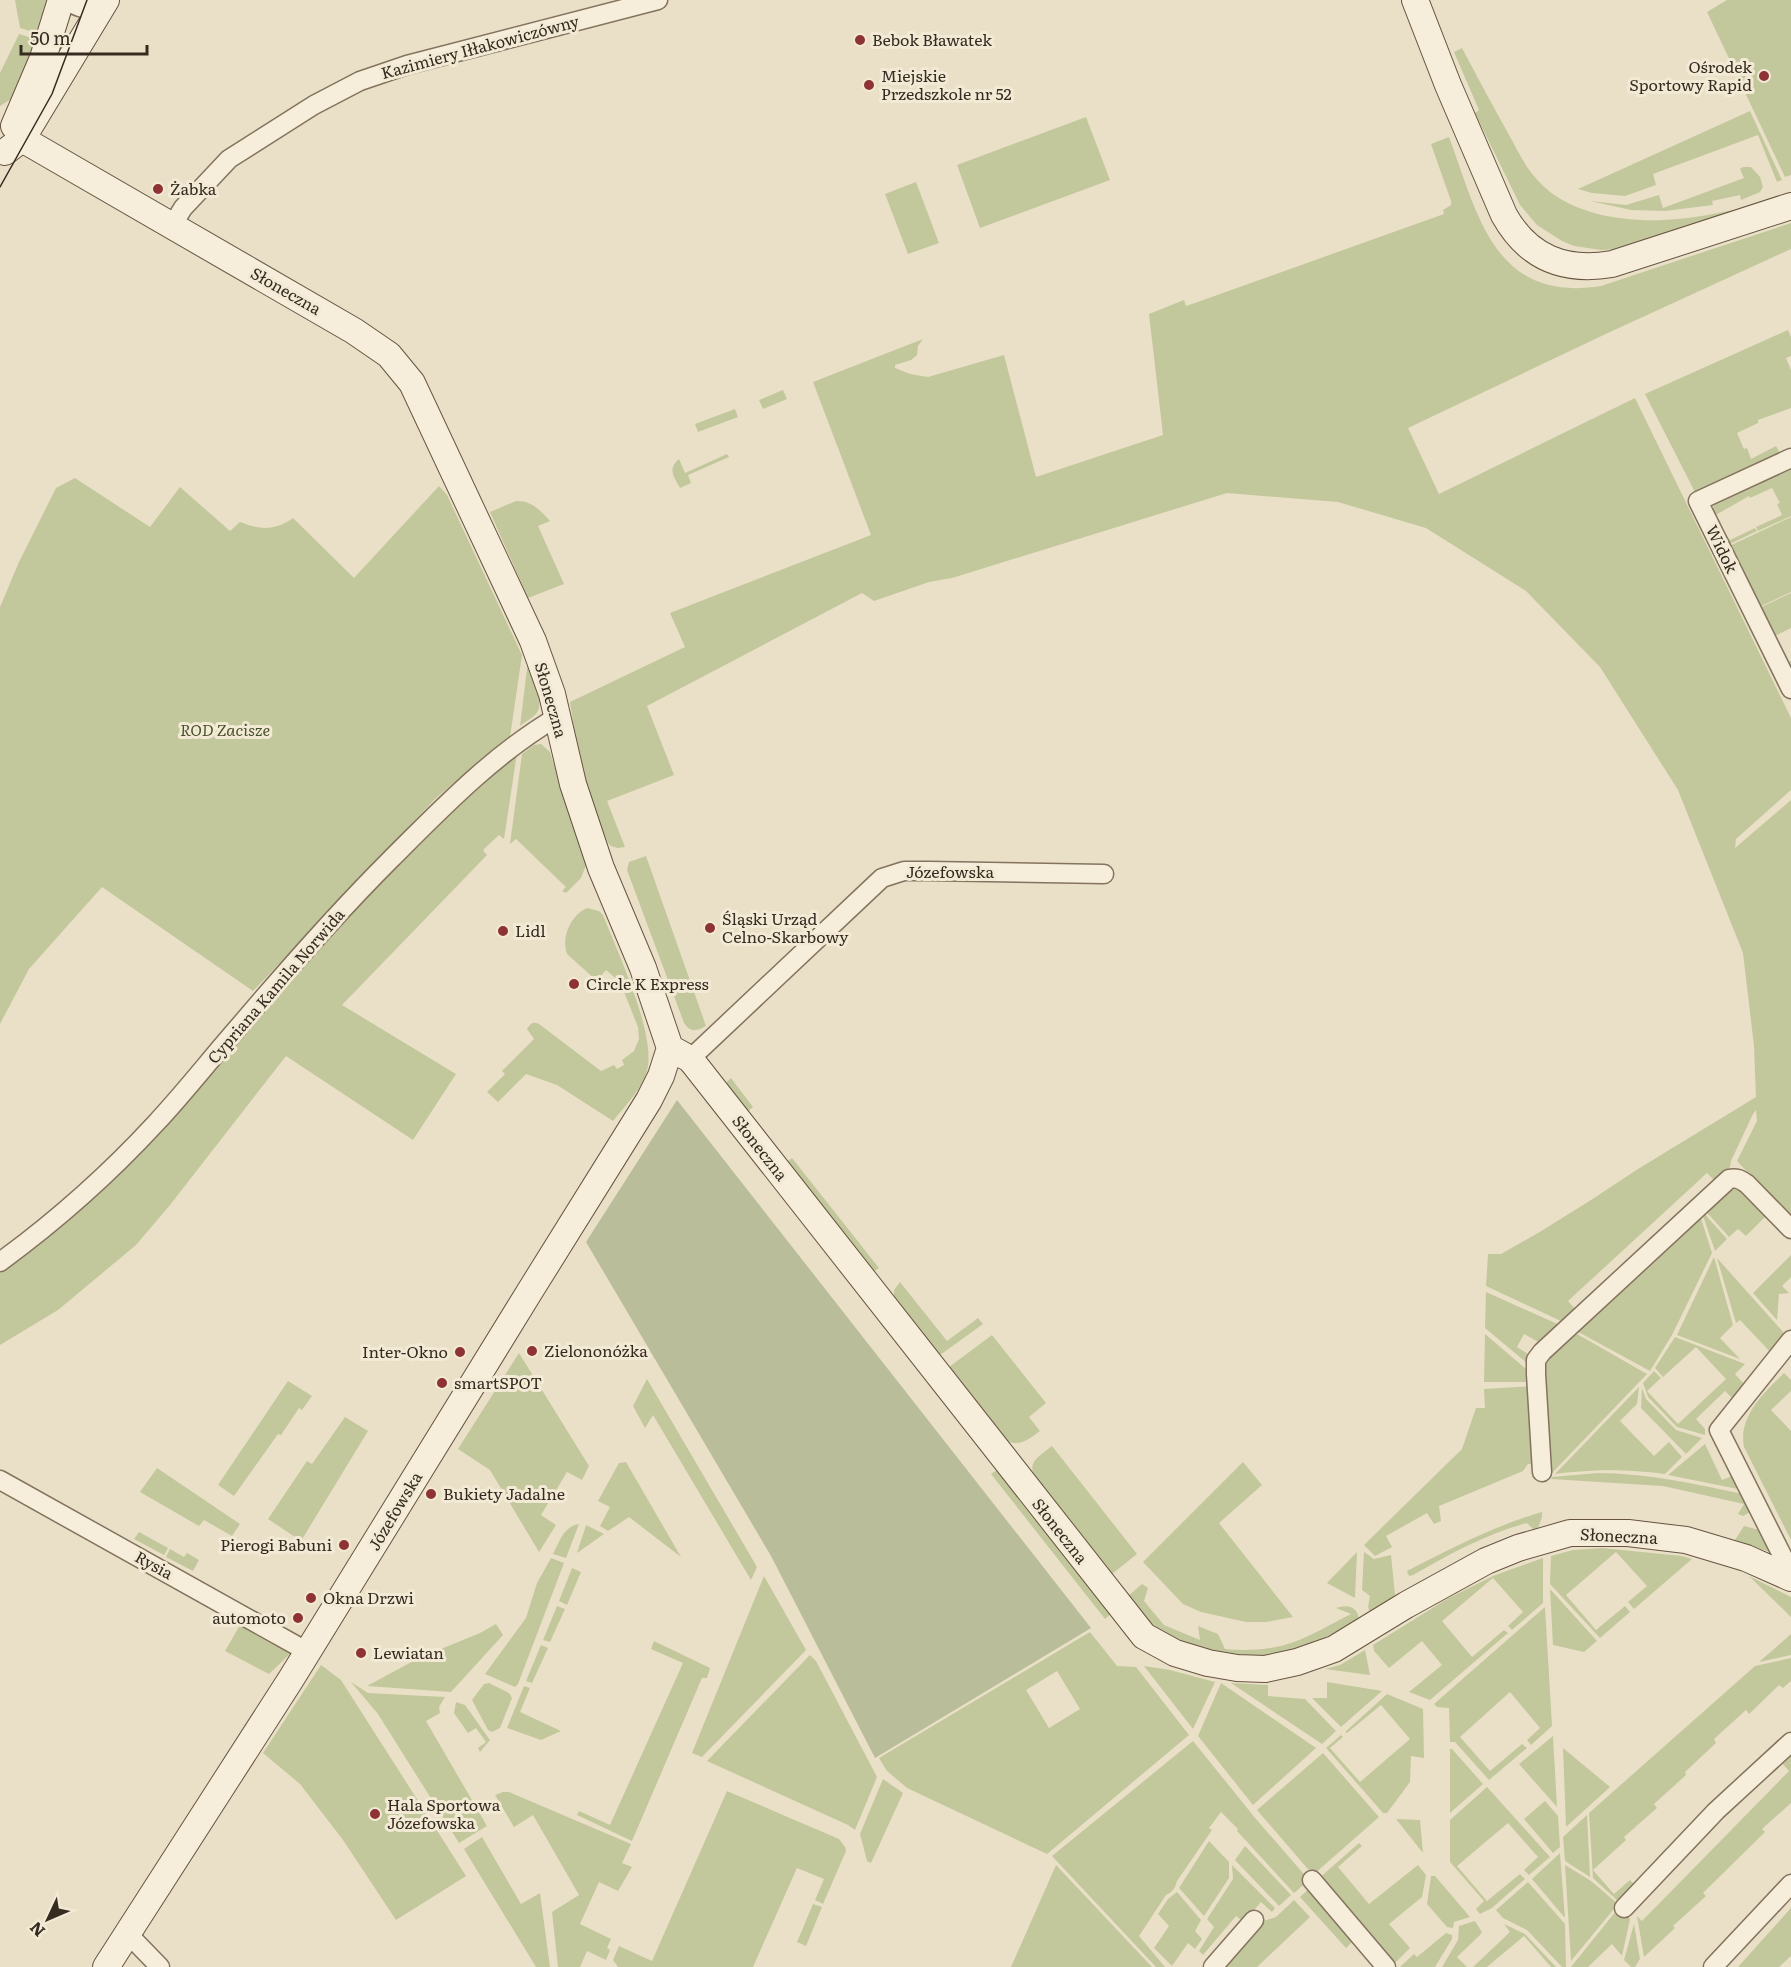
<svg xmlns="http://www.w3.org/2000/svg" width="1791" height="1967" font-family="Literata,serif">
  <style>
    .green { fill: #c2c89c; fill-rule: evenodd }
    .cemetery { fill: #b9bd9a }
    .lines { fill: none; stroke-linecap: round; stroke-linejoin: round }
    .street-casing { stroke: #84735e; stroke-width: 21 }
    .secondary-casing { stroke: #665441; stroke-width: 28 }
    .street { stroke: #f6edda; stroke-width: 18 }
    .secondary { stroke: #f6edda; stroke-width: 26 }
    .tram { stroke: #362b20; stroke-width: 1.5 }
    .poi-dot { fill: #8e3334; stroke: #f3ead6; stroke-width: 2 }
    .labels { text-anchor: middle; stroke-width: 6; stroke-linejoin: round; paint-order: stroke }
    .poi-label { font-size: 16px; fill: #362b20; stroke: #f3ead6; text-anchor: start }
    .street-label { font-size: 16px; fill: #362b20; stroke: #f3ead6 }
    .park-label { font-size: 16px; font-style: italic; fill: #475129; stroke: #f3ead6 }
  </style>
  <rect width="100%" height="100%" fill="#eae0c7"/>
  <!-- green -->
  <path class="green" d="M15,0H47L36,33L20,28Z
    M1727,0H1791V175L1785,177L1707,12Z
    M19,34L35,39L13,98L0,106V73Z
    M1462,48C1477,76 1492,105 1508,133C1516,147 1523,163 1534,176C1563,213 1619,222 1664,220C1693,219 1722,212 1750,207L1619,249L1601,250L1574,246L1562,241L1537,225L1520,205L1475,113L1479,110L1454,52Z
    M1750,111L1782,180L1777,182L1758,135L1653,174L1656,185L1625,196L1592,193L1578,189Z
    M1086,117L1110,180L980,228L957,165Z
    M1449,137C1478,215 1494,303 1601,286L1791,223V249L1610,332L1408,428L1439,494L1635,398L1791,718V790L1736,839L1735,848L1791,800V1218L1737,1161L1757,1121L1756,1110L1753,1114L1731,1161L1730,1167L1715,1181L1707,1173L1568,1301L1577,1311L1565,1323L1486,1286L1488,1254H1501L1538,1233L1591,1200L1638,1169L1756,1097L1754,1046L1743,953L1678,790L1600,667L1526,591L1426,528L1338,502L1227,493L952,578L929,582L874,601L862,593L647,706L674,775L607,801L625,847L618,848L611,846L608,843L601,827L580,767L570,702L685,647L670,613L871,535L813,382L923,339L918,346L917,355L911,360L895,365V368L910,374L928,377L1004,355L1036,477L1163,435L1149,314L1184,300L1186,306L1192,304L1444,214L1443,210L1451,205V201L1431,144Z
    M1743,167H1751L1760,177L1763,187L1760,192L1741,200L1740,195L1712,201L1713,205L1665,211L1631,210L1590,201L1626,205L1659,195L1663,208L1744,178L1740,169Z
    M916,182L939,243L908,254L885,194Z
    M1788,330L1791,337V356L1786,358L1791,370V408L1758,420V423L1737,433L1744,449L1747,448L1751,459L1776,446L1781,455L1699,500L1645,394Z
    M783,390L787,399L763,409L759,400Z
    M735,409L738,417L698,432L695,424Z
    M727,454L729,457L688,475L691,483L680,488C674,477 667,469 679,459L685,473Z
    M1791,462V516L1758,531L1756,527L1782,515L1777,504L1780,503L1772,488L1750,498L1749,496L1714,516L1730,540L1755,528L1757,531L1728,545L1713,514L1714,501Z
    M75,478L150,527L180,487L230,531L240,522C260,530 275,531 293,518L354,578L439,486L447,495L522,655L510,737L481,759L435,799L253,991L102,887L29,969L0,1024V607L19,562L56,488Z
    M516,501C532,501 539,509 550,521L538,526L564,584L528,598L490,512Z
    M1791,517V592L1757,608L1727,547Z
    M1791,593V628L1773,637L1781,653L1784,652L1789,662L1791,661V665L1786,668L1757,609Z
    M528,661C532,674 546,702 536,714C532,718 525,722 520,726Z
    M541,744L550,752L586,865L581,878L566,893L562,891L566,887L516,839L510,844L522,754L534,745Z
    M517,753L504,839L499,835L483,850L487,855L342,1005L456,1074L413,1140L286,1056L170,1205L136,1245L58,1310L0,1345V1271L123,1168L172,1120L271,1000L440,818Z
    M646,856L706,1026C696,1031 691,1033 684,1023L627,870L629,862Z
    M587,908L599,911L603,915C617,951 657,1035 647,1071C642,1089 625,1106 613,1121L557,1085L526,1074L498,1102L487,1092L505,1074L502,1071L534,1039L527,1029C530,1024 533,1021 539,1024L601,1071L614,1065L617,1069L624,1065L622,1060L634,1051L639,1039L638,1027L620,982L606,970L597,981L567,954C561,937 571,915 587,908Z
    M731,1078L753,1107L745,1114L723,1085Z
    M792,1158L879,1268L872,1273L784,1164Z
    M1730,1181L1791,1231V1239L1767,1215L1746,1236L1738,1229L1729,1237L1701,1206Z
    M1698,1209L1712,1253L1672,1335L1650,1371L1571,1328Z
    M1701,1210L1727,1239L1715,1251Z
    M1791,1255V1277L1782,1286L1789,1293L1779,1294L1777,1320L1753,1293Z
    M1714,1257L1733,1325L1720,1338L1740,1359L1677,1335Z
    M1717,1258L1785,1334L1783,1343L1773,1355L1740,1320L1736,1323Z
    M900,1282L947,1341L978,1318L983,1324L940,1355L894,1297V1290Z
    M1486,1292L1562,1326L1542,1344L1524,1334L1517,1347L1534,1358L1533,1368L1485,1328Z
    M1570,1330L1647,1374L1552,1473L1544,1471L1539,1366Z
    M1485,1334L1533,1375L1532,1382H1484Z
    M992,1335L1046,1403L1029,1417L1040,1431C1029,1439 1020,1447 1007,1441L949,1367Z
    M1675,1337L1745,1364L1735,1374L1744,1384L1735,1401L1725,1391L1696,1419L1705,1429V1435L1677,1427L1648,1397L1643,1383L1654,1371L1661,1378L1647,1391L1678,1424L1726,1379L1696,1347L1663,1377L1655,1368Z
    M519,1353L589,1466L582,1480L567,1472L541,1515L556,1525L539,1552L490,1470L458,1449Z
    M1784,1373L1791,1380V1391L1771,1410L1791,1431V1540L1744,1447C1738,1416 1764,1393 1784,1373Z
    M647,1379L757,1567L751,1580L653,1415L645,1428L633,1406Z
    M288,1381L312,1396L302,1410L299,1408L281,1435L278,1434L234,1496L218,1485Z
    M1533,1386L1535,1476L1531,1464H1528L1523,1471L1439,1506L1441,1521L1434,1524L1427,1513L1386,1536L1392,1547L1375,1556L1364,1545L1462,1449L1476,1408H1485L1484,1389Z
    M1639,1387L1637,1404L1620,1421L1654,1456L1669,1442L1682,1457L1665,1474C1624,1469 1596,1469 1555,1474Z
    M1642,1388L1646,1399L1676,1430L1702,1438L1686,1454L1641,1408Z
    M345,1417L368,1431L301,1541L268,1519L307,1461L312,1464Z
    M1705,1444L1722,1480L1735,1475L1743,1490L1668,1475Z
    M1052,1446L1137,1554L1112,1574L1033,1473C1029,1460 1043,1454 1052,1446Z
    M626,1462L681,1557L629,1517L608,1531L600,1526L610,1507L598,1501L619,1463Z
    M1243,1462L1262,1485L1219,1523L1293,1617L1266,1622H1246L1201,1612L1183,1604L1143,1562Z
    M157,1468L240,1524L232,1536L204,1520L199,1526L140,1492Z
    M998,1469L1112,1613L1105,1619L991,1474Z
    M1598,1473C1647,1473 1695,1484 1743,1494L1752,1507L1750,1512L1743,1516L1738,1514L1744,1504L1663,1486L1551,1479L1552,1477Z
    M1542,1512V1517L1537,1531H1535L1527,1523C1486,1534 1450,1554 1413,1575L1409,1576L1407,1571C1452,1548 1494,1526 1542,1512Z
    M579,1524L566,1558L553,1554C560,1541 563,1527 579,1524Z
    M586,1525L604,1534L577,1553Z
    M1744,1526L1767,1532L1776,1554L1735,1540Z
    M139,1532L168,1548L164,1555L134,1539Z
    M1602,1548L1682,1556L1692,1559L1634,1609L1628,1602L1647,1586L1616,1552L1566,1595L1596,1630L1625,1606L1630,1612L1600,1638L1550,1584L1551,1556L1573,1550Z
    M170,1549L184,1557L187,1553L199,1560L193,1571L166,1557Z
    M1357,1552L1355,1598L1327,1583Z
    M1364,1552L1374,1559L1391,1555L1395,1595L1391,1601L1370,1613L1368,1607L1370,1596L1362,1590Z
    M551,1558L564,1563L518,1684L515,1687L485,1674L526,1618L537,1583Z
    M1543,1558V1603L1512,1630L1508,1626L1523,1612L1493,1578L1442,1621L1472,1657L1504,1630L1508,1633L1430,1700L1409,1692L1442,1665L1422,1641L1389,1668L1374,1651L1373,1645L1447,1599L1493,1576Z
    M572,1568L581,1572L567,1605L559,1601Z
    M764,1576L806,1650L702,1757L692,1753Z
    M1749,1576L1791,1597V1617Z
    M1142,1584L1148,1588L1144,1601L1164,1625L1200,1640L1198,1626L1218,1634L1225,1649C1244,1651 1272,1650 1291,1643C1311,1636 1331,1624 1351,1614L1336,1608C1347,1604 1358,1606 1359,1620C1332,1634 1305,1649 1274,1654C1246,1659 1187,1648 1163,1632C1148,1623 1138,1609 1128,1596Z
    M1550,1589L1597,1641L1584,1652L1553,1645Z
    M557,1606L565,1609L550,1642L543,1640Z
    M1545,1607L1552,1726L1531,1745L1527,1740L1540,1728L1510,1692L1460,1737L1490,1771L1522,1744L1527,1748L1489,1780L1455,1742H1450L1449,1708L1437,1707L1434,1704Z
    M496,1624L503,1635L451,1692L367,1686L419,1658L480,1633Z
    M240,1625L291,1653L269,1674L225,1651Z
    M1090,1632L1117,1666L1136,1667L1189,1735L1047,1854L907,1788L887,1771L879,1758ZM1057,1671L1080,1709L1049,1728L1026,1690Z
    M1791,1634V1655L1759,1662Z
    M654,1641L710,1668L707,1678H702L632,1841L577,1815L579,1811L610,1825L683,1663L651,1649Z
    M541,1645L548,1648L532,1683L526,1681Z
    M1365,1650L1370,1675L1325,1669L1340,1665Z
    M810,1655L816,1661L877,1777L855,1830L848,1825L707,1761Z
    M1791,1658V1681L1783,1688L1779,1685L1749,1714L1746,1710L1714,1739L1716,1743L1685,1772L1686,1775L1654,1804L1657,1808L1624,1837L1626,1840L1593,1870L1614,1894L1630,1880L1635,1885L1620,1903L1593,1878L1589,1813L1755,1666Z
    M321,1665L341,1680L466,1876L396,1920L343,1840L300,1784L263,1753Z
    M1144,1666L1170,1670L1215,1682L1193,1729Z
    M351,1682L368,1693L445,1697L439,1707L440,1713L426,1721L487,1826L459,1843L378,1714Z
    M1327,1682L1382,1691L1341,1727L1312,1698H1327Z
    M489,1683L509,1693L512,1698L500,1728L492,1732L488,1730L472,1700L484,1684Z
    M1221,1683L1316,1748L1253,1805L1198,1736Z
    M1231,1683L1268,1685V1696L1305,1699L1336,1731L1322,1744Z
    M524,1686L530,1688L520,1712L561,1731L541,1740L507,1728Z
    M1387,1694L1423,1709L1424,1758L1411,1756L1410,1782L1387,1813H1383L1326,1748L1341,1735L1343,1737L1330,1748L1360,1782L1410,1739L1381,1705L1347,1733L1345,1732Z
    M456,1702L465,1705L490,1740L480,1752L478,1748L486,1742L476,1728L468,1733L454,1713Z
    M1553,1736L1557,1807L1519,1764Z
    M1193,1741L1256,1819L1309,1880L1294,1893L1237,1831L1238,1829L1221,1812L1209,1828L1212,1830L1177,1881C1175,1888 1173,1892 1166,1895L1139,1936L1165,1967H1156L1052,1856Z
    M1563,1748L1610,1787L1566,1827Z
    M1450,1749H1452L1483,1784L1450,1813Z
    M1323,1753L1379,1817L1313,1875L1257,1810Z
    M1791,1753V1803L1762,1829L1765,1832L1703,1893L1706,1896L1673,1926L1675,1928L1644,1957L1637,1916L1642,1921L1789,1771L1777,1758Z
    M883,1779L903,1793L871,1863L867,1861L860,1834Z
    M1487,1787L1550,1857L1529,1875L1524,1870L1538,1857L1508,1823L1457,1866L1487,1901L1520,1874L1525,1879L1492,1908L1480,1914L1476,1909L1484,1901L1450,1862V1820Z
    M727,1791L839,1839L845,1847L846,1851L823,1904L815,1900L824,1879L797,1868L753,1967H618L613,1960L619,1946L652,1961Z
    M503,1792H509L631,1844L622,1863L632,1867L618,1891L599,1882L580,1924L611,1939L607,1948L610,1950L606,1960L587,1951L580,1967H558L552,1912L579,1895L533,1815L514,1827L495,1795Z
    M1545,1801L1558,1816L1560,1847L1553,1853L1524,1819Z
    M1587,1815L1590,1877L1565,1861L1563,1837Z
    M1396,1819L1420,1820L1423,1853Z
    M482,1837L521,1904L540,1893L550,1967H536L464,1849Z
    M1209,1841L1229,1862V1878L1204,1916L1179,1888Z
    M1359,1843L1362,1846L1338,1867L1369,1904L1418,1865L1426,1875L1422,1897L1389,1924L1410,1948L1391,1967L1317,1880Z
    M1245,1846L1291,1895L1279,1906L1235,1860Z
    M1560,1853L1565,1918L1532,1879Z
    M1056,1865L1152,1967H1011Z
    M1232,1865L1275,1908L1272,1912L1261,1902L1244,1922L1236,1916L1203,1955L1199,1951L1214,1927L1207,1919L1233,1879Z
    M1565,1865L1591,1881L1618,1904L1571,1961Z
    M1431,1876H1435L1470,1917L1454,1922L1453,1928L1447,1927L1427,1904Z
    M1528,1882L1565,1924L1566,1967H1562L1527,1930L1503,1918L1496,1910Z
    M1312,1886L1356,1938L1346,1948L1300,1897Z
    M1177,1892L1201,1920L1195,1931L1202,1939L1195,1949L1188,1943L1172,1966L1154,1948L1169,1926L1158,1914L1168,1899Z
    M1294,1900L1310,1917L1257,1967H1218L1257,1923L1276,1917Z
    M813,1904L822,1907L806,1946L797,1942Z
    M1620,1906L1630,1919L1622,1956L1612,1944L1588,1967H1571Z
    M1791,1908V1956L1779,1967H1738Z
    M1475,1921L1482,1932L1480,1935L1457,1957L1467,1967H1442L1458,1940L1459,1926Z
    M1504,1924L1525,1934L1556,1967H1551L1524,1936L1487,1967H1473L1510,1932Z
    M1634,1924L1640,1959L1635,1967H1631L1624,1960Z
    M1446,1933L1452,1935V1939L1435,1967H1400L1414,1954L1417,1957Z"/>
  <!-- cemetery -->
  <path class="cemetery" d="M677,1100L1091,1628L875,1758L771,1556L586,1242Z"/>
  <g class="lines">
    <defs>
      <path id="street" d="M68,0C78,10 89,9 102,7
        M172,226L183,208L229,159L314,105L360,81L407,65L658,0
        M1791,458L1698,501L1791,689
        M690,1059L882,878L904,871H929L1104,874
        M0,1262C56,1221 109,1174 156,1123C184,1093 209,1061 236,1030C286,971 337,913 392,858C443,807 494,754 557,717
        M1791,1340L1719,1430L1791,1573
        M1542,1472L1536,1374V1360L1542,1352L1729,1179C1737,1177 1741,1180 1747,1184L1791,1229
        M0,1480L308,1652
        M1312,1880L1386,1967
        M1624,1908L1716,1811L1791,1742
        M128,1934L160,1967
        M1213,1967L1254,1920
        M1713,1967L1791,1884"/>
      <path id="secondary" d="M1415,0L1448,85L1504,215C1528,258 1565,272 1612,264L1791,206
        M14,126L43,58L61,0
        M22,139L354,331L389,355L412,383L533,641L552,694L573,784L601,868L643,968L670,1048L690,1059L695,1065L1144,1636L1175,1653L1208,1663L1237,1668L1265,1669L1297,1662L1334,1649L1406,1605L1486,1561L1518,1548L1570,1533H1628L1686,1540L1746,1558L1791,1578
        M5,152L22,139L106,0
        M106,1967L291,1679L530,1291L649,1100L661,1076L670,1048"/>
    </defs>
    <!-- street casing -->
    <use href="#street" class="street-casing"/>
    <!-- secondary casing -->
    <use href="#secondary" class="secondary-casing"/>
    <!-- street -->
    <use href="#street" class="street"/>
    <!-- secondary -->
    <use href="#secondary" class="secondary"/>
    <!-- tram -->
    <path class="tram" d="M0,187L52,94L87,0"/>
  </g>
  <!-- markers -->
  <g class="poi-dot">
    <circle cx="860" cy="40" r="6"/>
    <circle cx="1764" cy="76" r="6"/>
    <circle cx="869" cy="85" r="6"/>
    <circle cx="158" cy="189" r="6"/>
    <circle cx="710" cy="928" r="6"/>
    <circle cx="503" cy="931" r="6"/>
    <circle cx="574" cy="984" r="6"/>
    <circle cx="532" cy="1351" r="6"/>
    <circle cx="460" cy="1352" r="6"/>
    <circle cx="442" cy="1383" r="6"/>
    <circle cx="431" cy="1494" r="6"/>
    <circle cx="344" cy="1545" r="6"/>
    <circle cx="311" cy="1598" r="6"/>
    <circle cx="298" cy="1618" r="6"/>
    <circle cx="361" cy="1653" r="6"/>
    <circle cx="375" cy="1814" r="6"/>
  </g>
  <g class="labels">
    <!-- poi labels -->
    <g class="poi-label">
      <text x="872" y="46">Bebok Bławatek</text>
      <text x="1752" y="73" text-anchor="end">Ośrodek<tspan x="1752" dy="18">Sportowy Rapid</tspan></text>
      <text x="881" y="82">Miejskie<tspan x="881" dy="18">Przedszkole nr 52</tspan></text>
      <text x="170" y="195">Żabka</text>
      <text x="722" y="925">Śląski Urząd<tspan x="722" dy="18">Celno-Skarbowy</tspan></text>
      <text x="515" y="937">Lidl</text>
      <text x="586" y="990">Circle K Express</text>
      <text x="544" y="1357">Zielononóżka</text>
      <text x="448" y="1358" text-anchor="end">Inter-Okno</text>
      <text x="454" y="1389">smartSPOT</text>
      <text x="443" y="1500">Bukiety Jadalne</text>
      <text x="332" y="1551" text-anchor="end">Pierogi Babuni</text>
      <text x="323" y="1604">Okna Drzwi</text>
      <text x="286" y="1624" text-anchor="end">automoto</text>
      <text x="373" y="1659">Lewiatan</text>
      <text x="387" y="1811">Hala Sportowa<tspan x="387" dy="18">Józefowska</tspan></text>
    </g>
    <!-- street labels -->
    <g class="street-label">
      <text transform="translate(480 47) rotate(-15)" y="6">Kazimiery Iłłakowiczówny</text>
      <text transform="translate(286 291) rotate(30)" y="6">Słoneczna</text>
      <text transform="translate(1722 549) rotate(64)" y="6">Widok</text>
      <text transform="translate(551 700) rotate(74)" y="6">Słoneczna</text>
      <text x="950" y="878">Józefowska</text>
      <text transform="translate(276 986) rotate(-49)" y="6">Cypriana Kamila Norwida</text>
      <text transform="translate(760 1148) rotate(52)" y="6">Słoneczna</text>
      <text transform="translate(395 1511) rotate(-59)" y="6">Józefowska</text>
      <text transform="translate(1060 1531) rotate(52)" y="6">Słoneczna</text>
      <text transform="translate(1619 1536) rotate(3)" y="6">Słoneczna</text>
      <text transform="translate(154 1565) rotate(29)" y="6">Rysia</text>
    </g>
    <!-- park labels -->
    <g class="park-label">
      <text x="225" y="736">ROD Zacisze</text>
    </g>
  </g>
  <!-- north arrow -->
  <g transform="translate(48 1919) rotate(226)" stroke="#f3ead6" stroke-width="4.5" paint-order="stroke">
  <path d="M0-4.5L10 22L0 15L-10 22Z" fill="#362b20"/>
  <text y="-9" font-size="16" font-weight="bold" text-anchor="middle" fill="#362b20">N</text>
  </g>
  <!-- scale -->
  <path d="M21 45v9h126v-9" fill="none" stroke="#362b20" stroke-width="3"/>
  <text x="30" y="45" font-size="18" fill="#362b20" stroke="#f3ead6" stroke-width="4.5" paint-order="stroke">50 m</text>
</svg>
